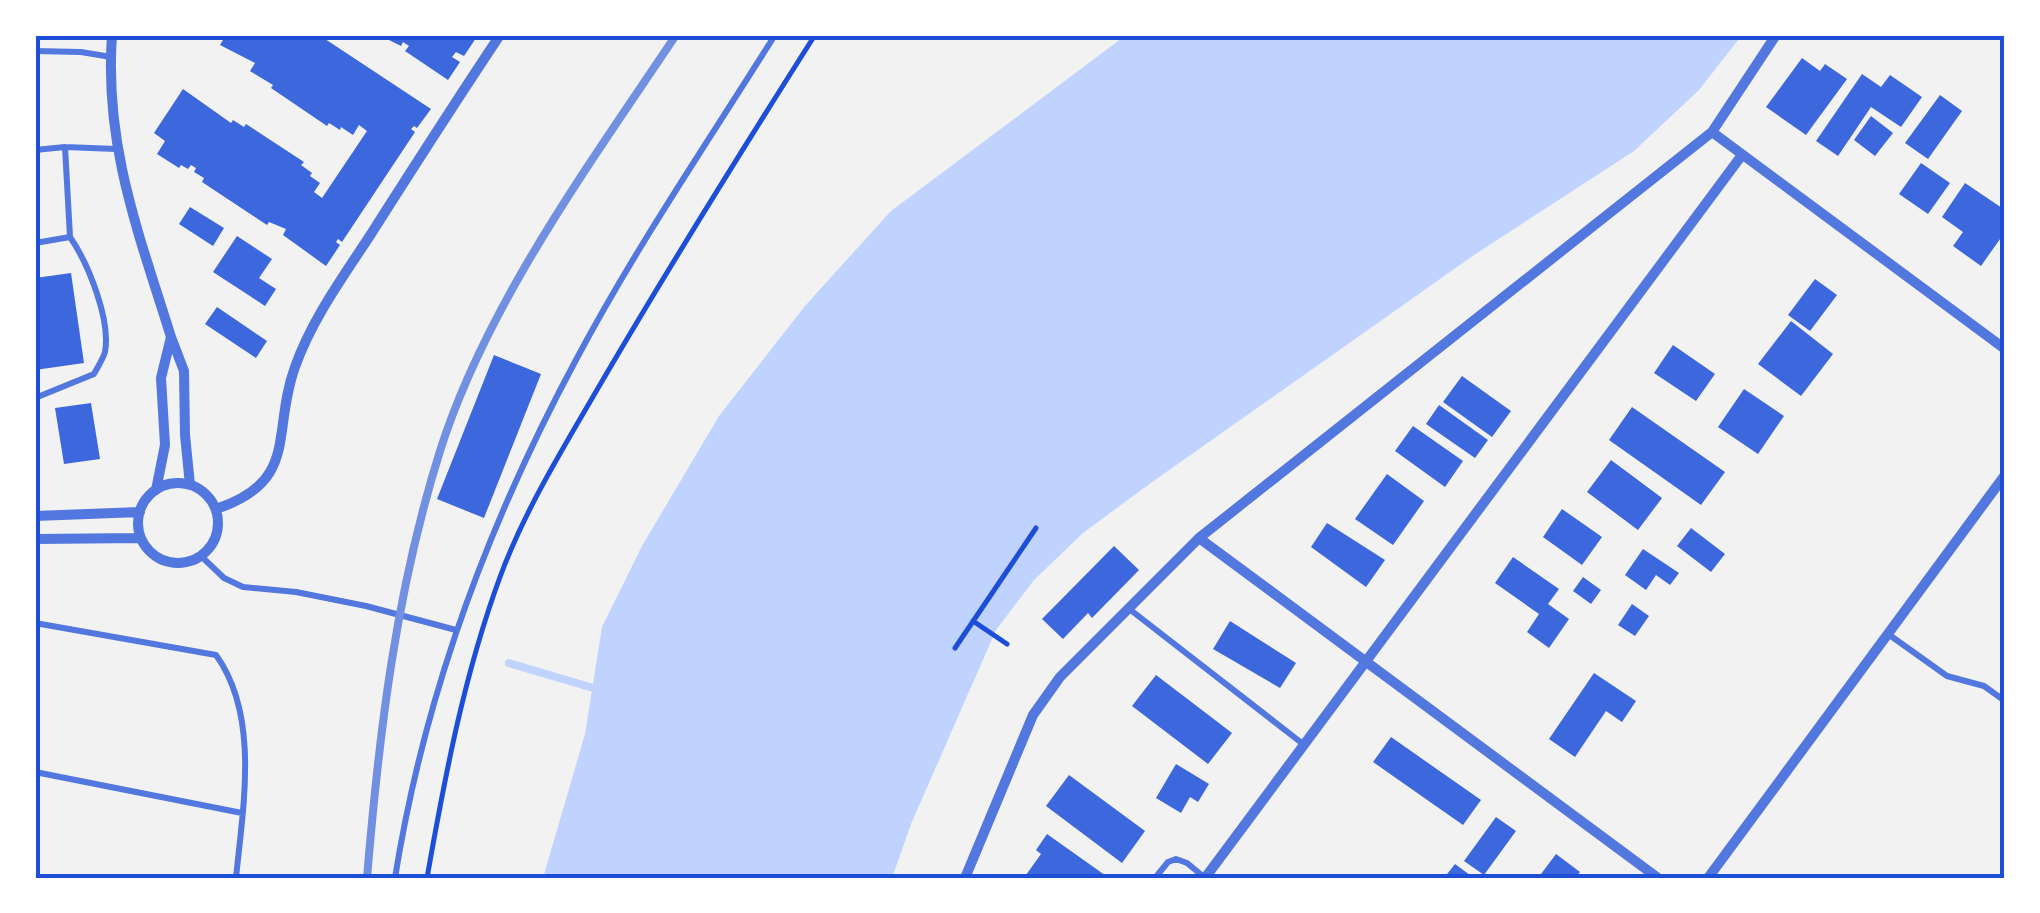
<svg xmlns="http://www.w3.org/2000/svg" width="2040" height="913" font-family="Montserrat,sans-serif">
  <style>
    .water { fill: #bfd3fe }
    .lines { fill: none; stroke-linecap: round; stroke-linejoin: round }
    .stream { stroke: #bfd3fe; stroke-width: 8 }
    .building { fill: #3d67dc }
    .path { stroke: #1d4ed8; stroke-width: 5 }
    .service { stroke: #5277de; stroke-width: 6 }
    .minor { stroke: #5277de; stroke-width: 10 }
    .rail { stroke: #7290e2; stroke-width: 8 }
    .neatline { fill: none; stroke: #1d4ed8; stroke-width: 4 }
  </style>
  <rect width="100%" height="100%" fill="#f2f2f2"/>
  <!-- water -->
  <path class="water" d="M1126,35H1742L1699,90L1634,151L1474,255L1148,485L1083,533L1034,580L996,630L911,824L892,878H543L585,734L602,627L642,546L719,416L805,306L891,211Z"/>
  <g class="lines">
    <!-- stream -->
    <path class="stream" d="M509,663L600,690"/>
  </g>
  <!-- building -->
  <path class="building" d="M226,35H319L431,109L417,128L414,126L411,129L415,132L342,242L338,239L336,242L340,245L326,266L283,235L286,229L269,222L267,225L202,182L204,178L194,172L196,168L191,165L188,169L181,165L179,168L157,154L165,141L154,133L183,89L231,123L233,120L244,127L246,124L304,162L301,165L312,173L310,176L320,183L314,192L322,198L367,131L359,125L353,135L341,127L340,130L329,123L327,126L271,88L273,85L250,71L255,63L220,45Z
    M379,35H478L464,56L456,52L452,57L460,62L448,80L405,51L409,46L403,42L401,46Z
    M1802,58L1820,71L1825,64L1847,79L1806,135L1766,107Z
    M1862,74L1881,87L1890,75L1922,97L1901,127L1871,107L1838,156L1816,141Z
    M1940,95L1962,111L1928,159L1905,143Z
    M1871,116L1893,133L1875,156L1854,140Z
    M1921,163L1950,183L1928,214L1899,194Z
    M1965,183L2005,210V232L1981,266L1953,246L1963,232L1942,217Z
    M190,207L224,228L213,246L179,224Z
    M237,236L272,259L259,278L276,289L265,306L213,272Z
    M71,273L84,363L35,370V278Z
    M1815,279L1837,295L1810,331L1788,315Z
    M217,307L267,341L256,358L205,324Z
    M1791,321L1833,354L1801,396L1758,364Z
    M1673,345L1715,374L1696,401L1654,373Z
    M494,355L541,374L484,518L437,499Z
    M1462,376L1511,411L1492,437L1443,402Z
    M1744,389L1784,416L1758,454L1718,427Z
    M91,403L100,459L64,464L55,408Z
    M1439,405L1488,440L1475,458L1426,424Z
    M1632,407L1725,472L1701,505L1609,440Z
    M1413,426L1463,461L1445,487L1395,451Z
    M1611,460L1662,498L1638,530L1587,492Z
    M1387,474L1424,501L1393,545L1355,519Z
    M1562,509L1602,537L1582,565L1543,537Z
    M1327,523L1385,560L1366,587L1311,547Z
    M1691,528L1725,554L1711,572L1677,546Z
    M1114,546L1139,570L1092,618L1088,613L1063,639L1042,619Z
    M1643,549L1679,573L1670,585L1656,575L1646,590L1625,575Z
    M1513,557L1559,589L1548,604L1569,619L1549,648L1527,632L1539,614L1495,583Z
    M1583,577L1601,590L1591,604L1573,591Z
    M1632,604L1649,616L1635,636L1618,625Z
    M1230,621L1296,663L1280,688L1213,649Z
    M1594,673L1636,701L1622,722L1606,711L1575,757L1549,739Z
    M1156,675L1232,733L1208,764L1132,706Z
    M1391,737L1481,800L1463,825L1373,762Z
    M1176,764L1209,784L1198,802L1190,797L1181,813L1156,798Z
    M1069,775L1145,831L1122,863L1046,806Z
    M1496,817L1516,831L1484,875L1464,861Z
    M1047,834L1109,878H1031L1026,875L1041,854L1036,850Z
    M1556,854L1580,872L1575,878H1538Z
    M1455,864L1474,878H1444Z"/>
  <g class="lines">
    <!-- path -->
    <path class="path" d="M973,621L1007,644
      M955,648L1036,528
      M427,878C445,776 464,675 500,577C525,509 565,445 601,383C670,265 742,150 815,35"/>
    <!-- service -->
    <path class="service" d="M35,51L81,52L111,57
      M35,150L65,147
      M70,237L65,147L116,149
      M35,243L70,237C88,263 111,320 105,352C103,359 97,368 94,374L35,398
      M201,556L224,578L243,587L296,592L366,606L456,630
      M1128,608L1303,744
      M35,623L216,655C260,716 243,807 236,878
      M1888,634L1947,676L1984,686L2005,701
      M35,772L242,813
      M395,878C424,696 489,521 577,358C636,247 708,142 775,35
      M1155,878L1168,862L1176,859L1187,863L1204,877"/>
    <!-- minor -->
    <path class="minor" d="M112,35C104,146 139,234 171,337
      M1712,132L2005,349
      M138 523a40 40 0 1 1 80 0a40 40 0 1 1-80 0Z
      M156,490L165,445L161,378L171,337L184,371L185,435L190,485
      M216,509C300,481 271,433 295,367C312,319 343,277 371,234C413,168 456,101 500,35
      M35,516L140,512
      M1199,538L1658,878
      M35,539L141,538
      M965,878L1033,715L1060,677L1199,538L1712,132L1776,35
      M1205,878L1742,155
      M1708,878L2005,475"/>
    <!-- rail -->
    <path class="rail" d="M367,878C379,733 396,591 440,451C486,305 591,162 676,35"/>
  </g>
  <!-- border -->
  <rect width="2040" height="913" fill="none" stroke="#ffffff" stroke-width="75"/>
  <rect x="38" y="38" width="1964" height="838" class="neatline"/>
</svg>
